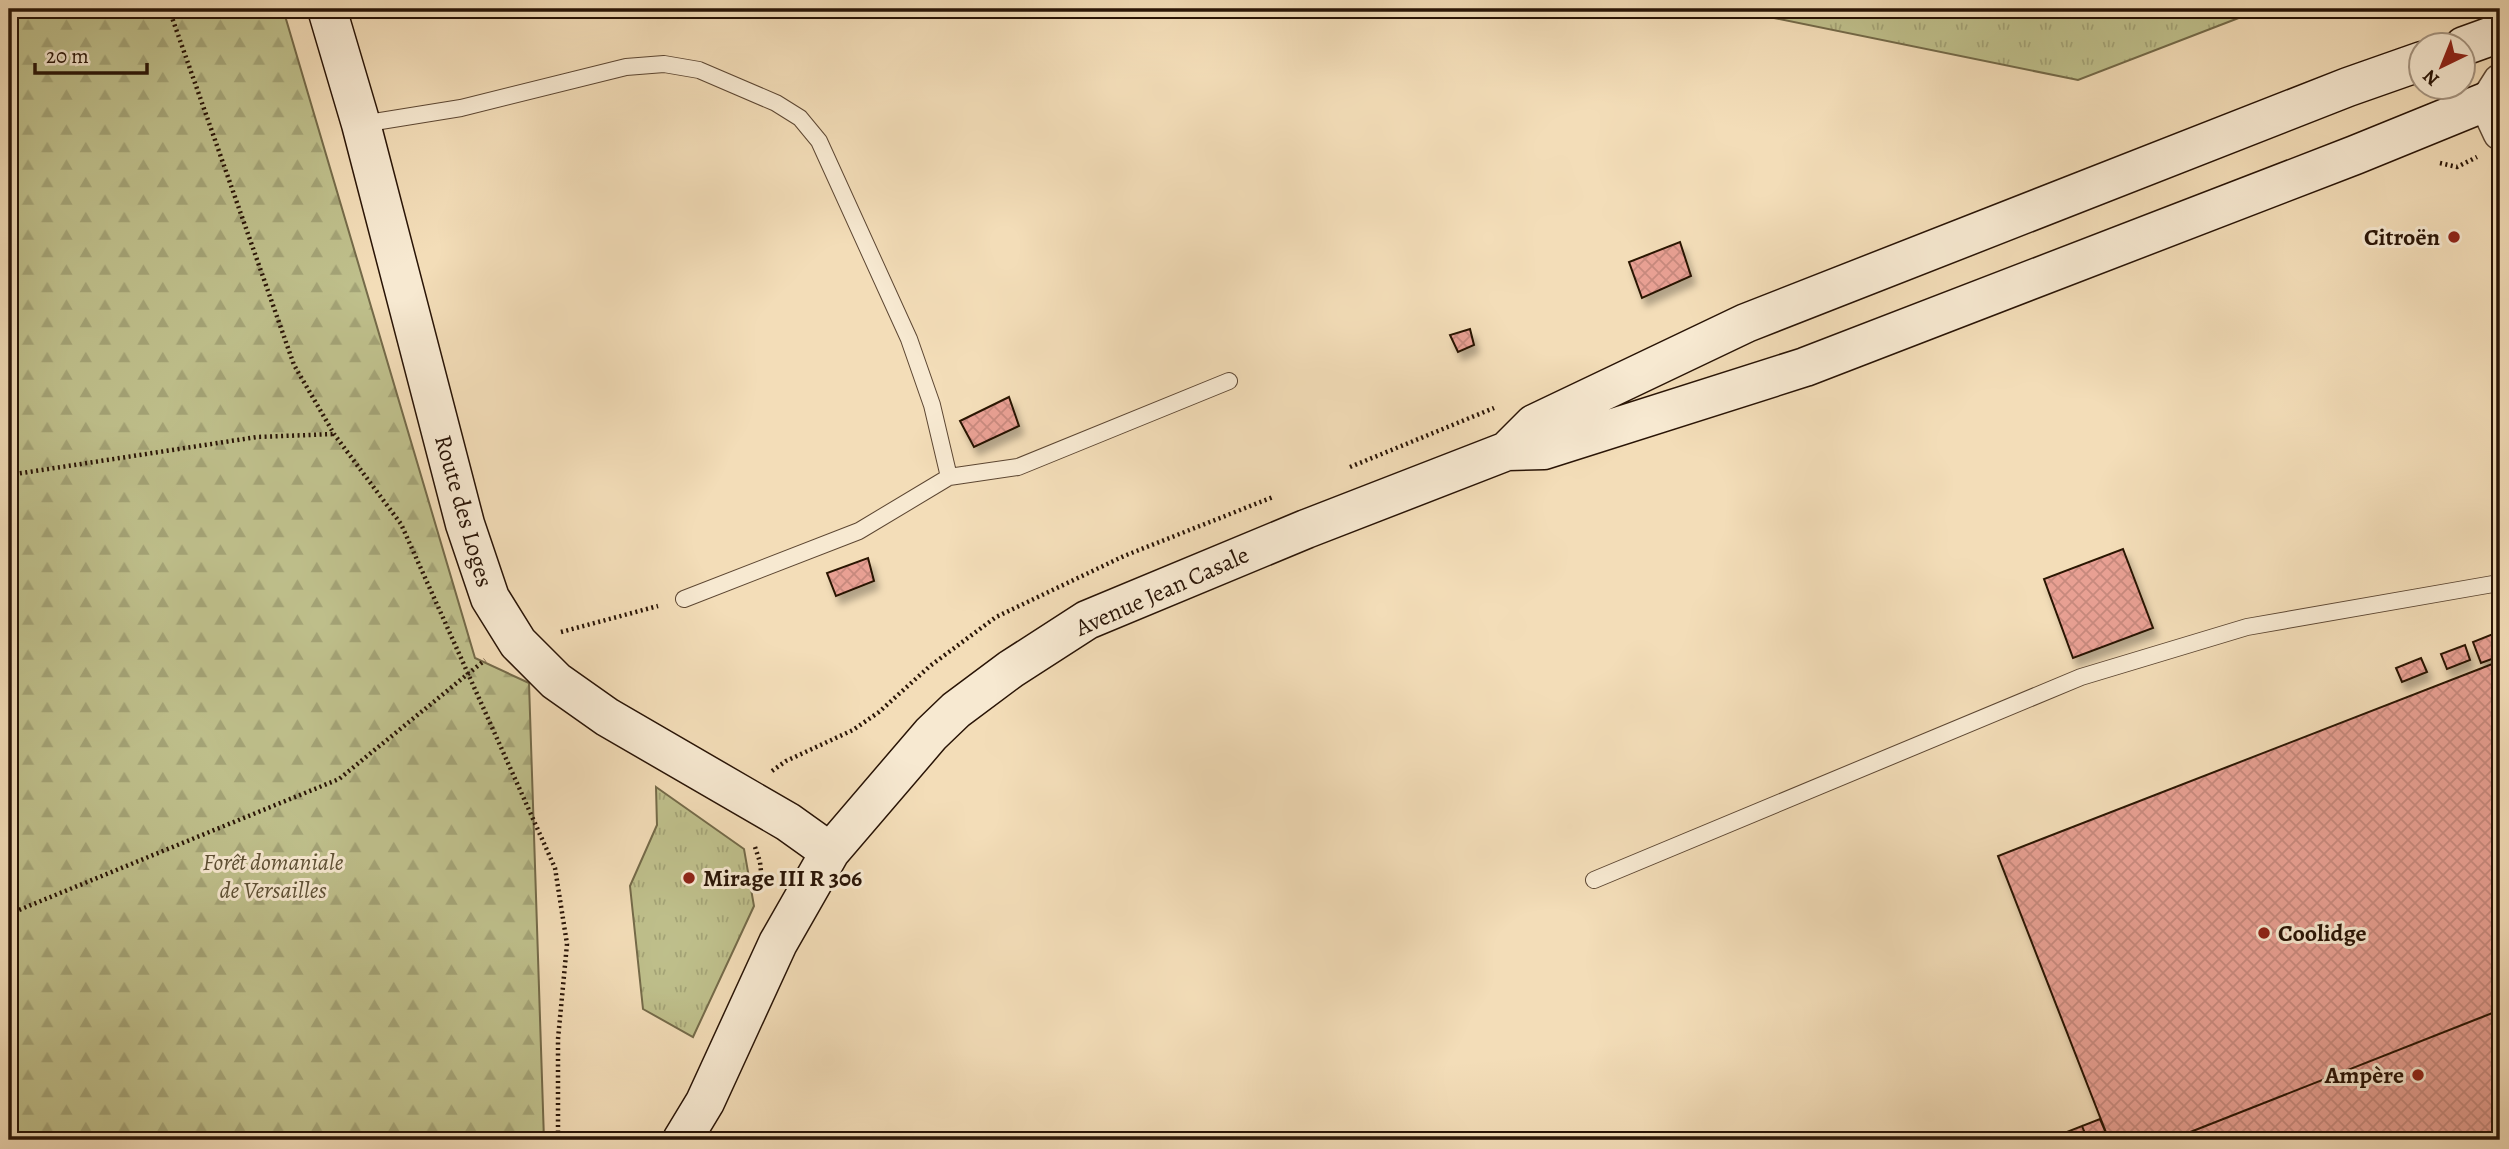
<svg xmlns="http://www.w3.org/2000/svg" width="2509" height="1149" font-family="Alegreya,serif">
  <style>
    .grass { fill: url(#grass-tufts); stroke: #746a49; stroke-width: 2 }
    .forest { fill: url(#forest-firs); stroke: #746a49; stroke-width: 2 }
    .building { fill: url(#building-cross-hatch); stroke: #291406; stroke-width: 2; filter: url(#shadow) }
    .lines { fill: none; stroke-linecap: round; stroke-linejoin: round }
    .lane-casing { stroke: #5c4632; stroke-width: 18 }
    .street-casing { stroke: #5c4632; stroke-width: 36 }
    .secondary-casing { stroke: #291406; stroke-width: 41 }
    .path { stroke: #291406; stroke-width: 4.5; stroke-dasharray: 2 3.5; stroke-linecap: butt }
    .lane { stroke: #f7e9d1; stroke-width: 16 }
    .street { stroke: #f7e9d1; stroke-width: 33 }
    .secondary { stroke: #f7e9d1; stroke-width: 38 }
    .poi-dot { fill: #8f2418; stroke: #f7e9d1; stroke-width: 2.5 }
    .labels { text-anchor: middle; stroke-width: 6; stroke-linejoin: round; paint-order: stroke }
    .poi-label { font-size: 24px; font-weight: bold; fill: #291406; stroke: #f7e9d1; text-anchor: end }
    .street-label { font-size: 24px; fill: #291406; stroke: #f7e9d1 }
    .park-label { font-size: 24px; font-style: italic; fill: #5e5035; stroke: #f7e9d1 }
  </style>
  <defs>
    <pattern id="grass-tufts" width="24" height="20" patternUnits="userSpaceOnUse" patternTransform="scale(1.75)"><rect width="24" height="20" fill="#bfc08c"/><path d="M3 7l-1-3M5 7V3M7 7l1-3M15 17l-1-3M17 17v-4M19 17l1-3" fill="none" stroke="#a4a477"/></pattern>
    <pattern id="forest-firs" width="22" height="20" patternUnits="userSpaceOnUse" patternTransform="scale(1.75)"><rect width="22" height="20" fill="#bfc08c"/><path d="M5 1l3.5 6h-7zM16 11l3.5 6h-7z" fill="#a4a477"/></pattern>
    <pattern id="building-cross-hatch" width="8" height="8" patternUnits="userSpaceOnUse" patternTransform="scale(1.75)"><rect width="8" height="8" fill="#e8a093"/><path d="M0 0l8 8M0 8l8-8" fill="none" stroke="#c7897d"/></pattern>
    <filter id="shadow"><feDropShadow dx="4.5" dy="8" stdDeviation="3.5" flood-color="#0004"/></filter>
  </defs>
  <rect width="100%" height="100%" fill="#f3ddb8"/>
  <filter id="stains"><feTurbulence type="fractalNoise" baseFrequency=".00286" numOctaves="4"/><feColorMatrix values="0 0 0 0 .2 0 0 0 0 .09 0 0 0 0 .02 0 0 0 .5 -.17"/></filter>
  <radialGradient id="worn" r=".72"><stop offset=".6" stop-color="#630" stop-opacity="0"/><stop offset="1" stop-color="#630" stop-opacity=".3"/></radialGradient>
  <!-- grass -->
  <path class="grass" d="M1730,9H2262L2078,80Z
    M656,787L744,849L754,906L693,1037L643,1009L630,886L657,825Z"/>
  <!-- forest -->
  <path class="forest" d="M9,9H283L475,658L529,683L544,1140H9Z"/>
  <!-- building -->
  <path class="building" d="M1680,242L1691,276L1642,298L1629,262Z
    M1470,329L1474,345L1458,352L1450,335Z
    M1009,397L1019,426L974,447L960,421Z
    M2123,549L2153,628L2073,658L2044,579Z
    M868,558L874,581L836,596L827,573Z
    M2493,634L2500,656L2481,663L2473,642Z
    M2465,645L2470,660L2447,669L2441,654Z
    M2421,658L2427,672L2402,682L2396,668Z
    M2500,661V1010L2170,1140H2109L1998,856Z
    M2500,1010V1140H2170Z
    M2100,1119L2109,1140H2080V1138L2086,1136L2082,1126Z
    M2082,1126L2086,1136L2080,1138V1140H2066L2064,1133Z"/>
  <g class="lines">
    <defs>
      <path id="lane" d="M362,124L461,108L626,67L664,64L699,70L776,103L800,118L819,141L909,339L932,405L949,477
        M684,599L859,531L949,477L1018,467L1229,381
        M1594,880L2081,677L2247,627L2493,584L2500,586"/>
      <path id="street" d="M2500,81L2486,103L2500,133"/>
      <path id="secondary" d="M327,9L361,124L465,524L490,598L518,643L556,681L607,717L788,822L830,852
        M2464,46L2500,33
        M1507,451L1534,424L1746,323L2348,87L2422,61
        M682,1140L705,1102L778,943L830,852L931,734L956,710L1011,669L1087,620L1306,529L1507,451L1544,450L1805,367L2355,155L2500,96"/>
    </defs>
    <!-- lane casing -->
    <use href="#lane" class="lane-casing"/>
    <!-- street casing -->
    <use href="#street" class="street-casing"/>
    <!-- secondary casing -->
    <use href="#secondary" class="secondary-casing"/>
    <!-- path -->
    <path class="path" d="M169,9L294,365L334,434L401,524L555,868L567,944L558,1039V1140
      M2440,163L2457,167L2477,157
      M1350,467L1494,408
      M9,475L257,437L334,434
      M561,632L658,606
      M772,771L786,761L853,730L879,712L930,666L996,617L1124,556L1273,497
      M755,847L760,862L763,890
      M9,914L339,779L485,660"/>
    <!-- lane -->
    <use href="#lane" class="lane"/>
    <!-- street -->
    <use href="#street" class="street"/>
    <!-- secondary -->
    <use href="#secondary" class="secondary"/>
  </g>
  <!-- markers -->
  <g class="poi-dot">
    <circle cx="2454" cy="237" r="7"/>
    <circle cx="689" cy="878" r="7"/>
    <circle cx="2264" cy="933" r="7"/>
    <circle cx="2418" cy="1075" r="7"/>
  </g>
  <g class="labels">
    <!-- poi labels -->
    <g class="poi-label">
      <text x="2440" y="245">Citroën</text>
      <text x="703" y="886" text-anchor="start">Mirage III R 306</text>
      <text x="2278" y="941" text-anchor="start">Coolidge</text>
      <text x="2404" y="1083">Ampère</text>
    </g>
    <!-- street labels -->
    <g class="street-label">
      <text transform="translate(464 511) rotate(74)" y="8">Route des Loges</text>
      <text transform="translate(1162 591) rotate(-24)" y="8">Avenue Jean Casale</text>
    </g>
    <!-- park labels -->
    <g class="park-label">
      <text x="273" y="870">Forêt domaniale<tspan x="273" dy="28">de Versailles</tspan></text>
    </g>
  </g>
  <!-- margin -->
  <rect width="2509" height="1149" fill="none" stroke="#f3ddb8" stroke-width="35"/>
  <rect x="10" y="10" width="2488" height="1128" fill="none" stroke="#291406" stroke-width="3.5"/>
  <rect x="18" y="18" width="2474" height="1114" fill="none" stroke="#291406" stroke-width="2"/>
  <!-- north arrow -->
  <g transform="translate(2442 66) rotate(223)"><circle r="33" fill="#f7e9d1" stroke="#a59480" stroke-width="2"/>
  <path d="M0-5L12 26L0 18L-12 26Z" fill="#8f2418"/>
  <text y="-10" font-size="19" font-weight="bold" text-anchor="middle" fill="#291406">N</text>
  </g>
  <!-- scale -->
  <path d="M35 63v10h112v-10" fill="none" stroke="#291406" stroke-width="3.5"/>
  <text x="46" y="63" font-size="21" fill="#291406" stroke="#f7e9d1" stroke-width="5" paint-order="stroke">20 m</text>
  <rect width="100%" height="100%" filter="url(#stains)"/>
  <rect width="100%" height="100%" fill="url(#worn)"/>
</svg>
